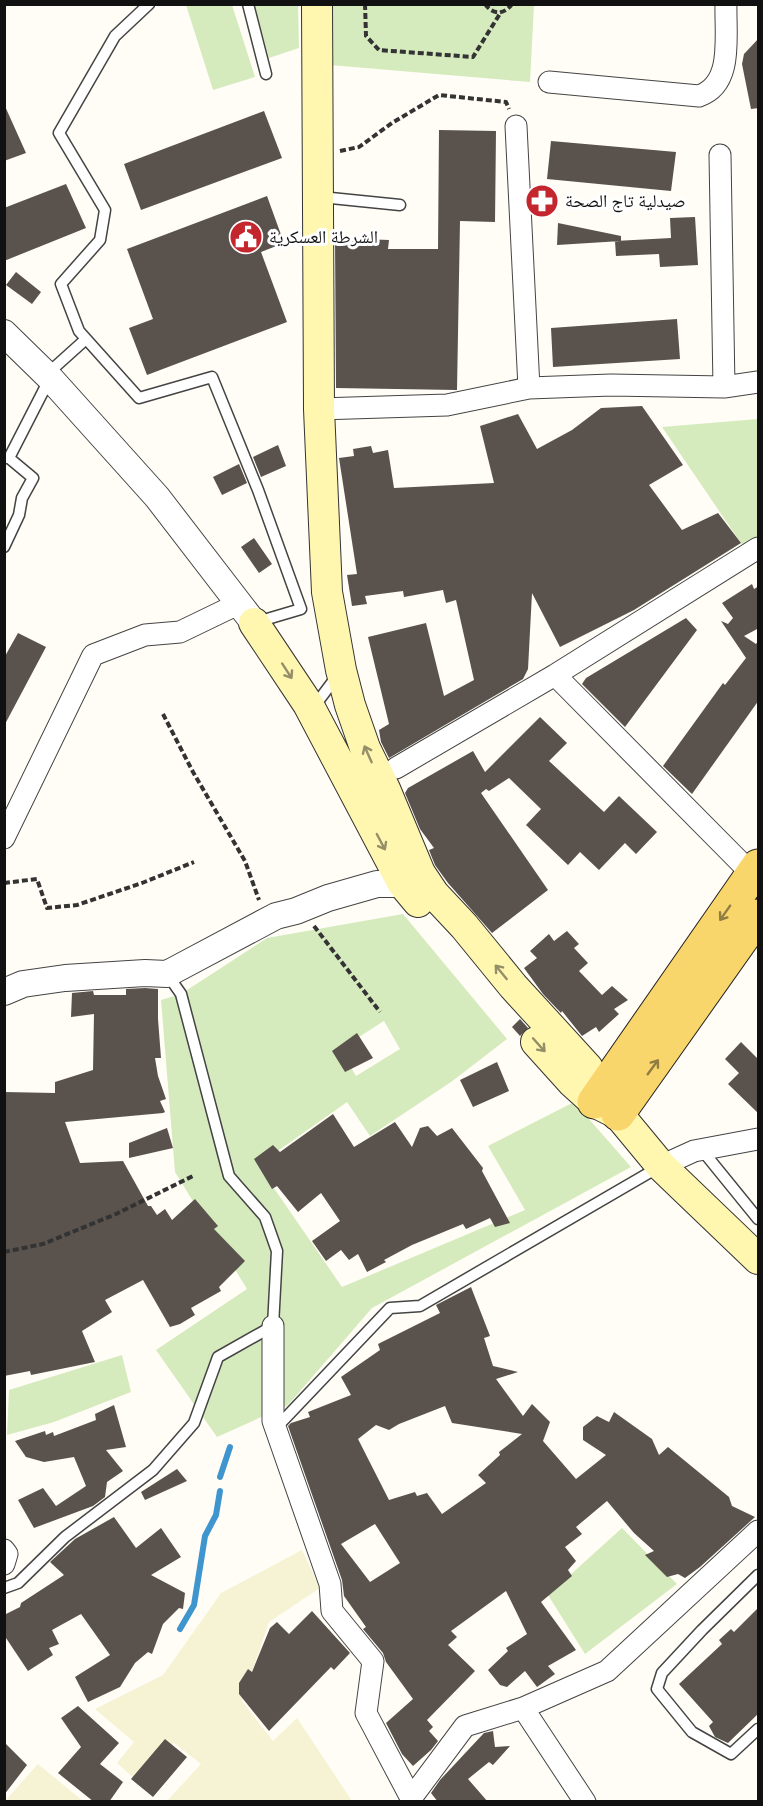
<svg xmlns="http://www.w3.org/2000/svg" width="763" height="1806" font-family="'PT Serif','Noto Naskh Arabic',serif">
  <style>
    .farmland { fill: #f6f3d4 }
    .green { fill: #d5ebbd; fill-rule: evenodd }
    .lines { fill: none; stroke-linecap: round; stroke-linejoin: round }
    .stream { stroke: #3f96cf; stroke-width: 6 }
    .building { fill: #5a524d; fill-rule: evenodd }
    .service-casing { stroke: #444; stroke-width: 13 }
    .minor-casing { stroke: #444; stroke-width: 23 }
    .tertiary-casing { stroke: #444; stroke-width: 28 }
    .secondary-casing { stroke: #333; stroke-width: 32 }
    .primary-casing { stroke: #222; stroke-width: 35 }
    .path { stroke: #333; stroke-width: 4; stroke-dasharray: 6 3; stroke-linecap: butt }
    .service { stroke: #fff; stroke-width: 10 }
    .minor { stroke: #fff; stroke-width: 21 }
    .tertiary { stroke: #fff; stroke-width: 26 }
    .secondary { stroke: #fff6b0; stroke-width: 30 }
    .primary { stroke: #f9d66b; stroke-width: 33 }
    .oneway { stroke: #948f68 }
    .oneway2 { stroke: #917d42 }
    .labels { text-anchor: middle; stroke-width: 6; stroke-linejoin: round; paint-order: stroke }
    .poi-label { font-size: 18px; fill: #111; stroke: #fff; text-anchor: start }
  </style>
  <rect width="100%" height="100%" fill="#fffdf5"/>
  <!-- farmland -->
  <path class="farmland" d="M302,1550L320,1588L269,1622L242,1701L273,1741L297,1718L352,1801H167L201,1764L174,1743L137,1781L117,1763L134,1742L95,1709L163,1675L221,1593Z
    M38,1764L83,1801H5Z"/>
  <!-- green -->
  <path class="green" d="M186,5H232L255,77L213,90Z
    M254,5H298L299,48L269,58Z
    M332,5H534L530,82L330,65Z
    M758,419V541L745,549L662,427Z
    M403,914L507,1039L451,1082L370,1136L347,1102L258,1165L342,1287L525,1210L488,1146L574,1102L631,1167L372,1308L288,1405L217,1437L156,1350L247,1289L175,1172L161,1000L181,994L267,938ZM384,1021L400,1049L356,1076L340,1049Z
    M122,1355L131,1392L54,1422L7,1435L9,1390Z
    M622,1528L677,1584L585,1654L548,1595Z"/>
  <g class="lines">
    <!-- stream -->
    <path class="stream" d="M220,1477L230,1447
      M180,1629L194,1605L205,1536L216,1515L220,1491"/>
  </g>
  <!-- building -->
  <path class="building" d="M759,38V108L751,109L742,64L744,54Z
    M4,104L26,153L4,161Z
    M264,111L282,158L141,210L124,164Z
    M439,130L496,131L495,222L460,221L457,390L336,388L335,238L389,240L388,249H438Z
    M551,141L676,152L671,191L547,179Z
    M66,184L86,228L4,261V208Z
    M267,196L284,243L261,252L287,322L147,375L129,328L153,319L127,249Z
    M695,217L698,265L660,267L659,254L616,256L615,241L671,238L670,218Z
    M558,223L621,236V241L557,245Z
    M16,272L41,292L32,304L6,285Z
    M677,319L680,359L553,367L551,328Z
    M642,406L683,465L649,485L682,530L718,513L741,543L634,610L560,647L532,593L528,669L523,679L389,758L381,742L379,730L389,724L368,637L426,623L444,696L474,680L456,600L446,603L443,590L404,597L403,591L365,596L367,604L352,606L347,575L357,574L339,458L354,456L353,449L371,446L373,453L388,450L394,488L494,483L480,426L518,414L537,449L572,430L601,408Z
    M278,445L286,466L261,477L253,457Z
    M239,464L247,483L222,495L213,477Z
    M254,538L272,564L259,573L241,547Z
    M752,584L754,589L759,586V628L744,636L756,644L759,640V700L692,794L663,766L723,683L725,685L746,658L721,621L728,624L733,618L722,603Z
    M686,618L697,630L625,727L582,684L586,678Z
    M18,633L46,647L4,726V658Z
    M540,717L567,743L549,761L604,812L619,796L657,832L636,854L625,843L599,870L580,852L568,865L526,825L541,809L509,778L489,791L486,789L481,793L548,890L492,933L448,883L435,865L429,850L434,848L420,829L405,793L408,788L473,751L485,772Z
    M567,931L579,944L574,948L588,963L579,971L602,995L612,986L628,1000L614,1009L619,1014L599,1032L596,1027L582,1036L562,1011L561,1013L543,994L524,968L537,958L530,951L549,934L554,941Z
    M145,988L158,989V1019L161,1058H155L158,1076L166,1099L160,1101L165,1112L163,1113L65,1122L80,1163L123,1161L148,1206H151L157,1215L165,1209L172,1220L195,1199L218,1226L214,1229L245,1261L219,1287L221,1291L191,1308L195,1315L180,1324L170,1327L143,1280L105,1300L112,1312L82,1331L95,1362L31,1375L30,1371L4,1376V1092L55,1093V1082L93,1070L94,1014L71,1017L72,993L93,991L94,995H126V989Z
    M520,1019L528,1028L520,1036L512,1027Z
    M357,1033L373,1058L345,1072L332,1051Z
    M741,1042L759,1060V1114L728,1084L739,1073L725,1059Z
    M497,1062L509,1091L473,1107L460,1080Z
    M333,1114L354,1147L395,1122L412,1147L420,1128L428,1126L437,1136L452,1128L483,1168L482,1171L510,1223L495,1227L490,1218L466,1229L463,1224L412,1245L384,1260L386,1262L367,1272L358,1254L349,1260L341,1250L326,1261L312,1241L340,1221L321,1193L298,1212L277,1186L272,1189L254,1159L273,1145L280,1152Z
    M167,1128L173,1148L129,1158V1143Z
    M471,1287L490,1336L484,1338L493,1366L518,1372L496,1379L523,1416L532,1404L550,1422L543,1441L576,1479L606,1455L583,1440V1427L597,1416L609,1422L614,1412L652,1439L659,1455L668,1447L729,1497L732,1506L755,1517L700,1567L685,1578L678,1574L667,1577L645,1555L654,1551L634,1533L607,1501L576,1527L582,1534L565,1547L576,1561L568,1570L572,1576L541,1602L576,1650L548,1666L555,1674L537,1687L525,1671L507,1687L500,1685L488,1670L508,1651L506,1648L527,1634L506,1591L451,1631L457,1637L448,1645L475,1671L427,1720L433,1727L429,1731L438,1741L431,1750L413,1766L402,1754L386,1723L413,1699L386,1662L383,1653L363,1629L366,1627L344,1596L342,1580L288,1426L291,1423L310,1417L308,1412L351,1395L341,1377L380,1350L378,1344L440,1313L436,1305ZM445,1406L452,1423L522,1434L499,1452L500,1455L478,1475L486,1483L442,1514L427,1493L417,1496L415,1492L389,1500L358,1439L376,1425L389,1430L399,1424ZM375,1524L400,1563L370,1582L341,1544Z
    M114,1405L126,1447L106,1450L123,1471L107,1482L105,1497L93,1506L34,1528L18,1500L43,1488L56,1506L86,1486L74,1457L44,1462L26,1457L15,1441L45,1431L46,1435L53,1432L54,1436L96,1420L95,1414Z
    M177,1469L187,1481L145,1500L141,1492Z
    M114,1517L136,1548L161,1528L181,1557L151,1575L185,1593L183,1609L179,1608L163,1624L152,1654L148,1652L135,1663L120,1687L88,1702L75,1677L110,1655L81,1614L52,1630L59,1644L49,1648L53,1655L28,1671L4,1635V1615L20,1607L21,1603L64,1575L50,1562L75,1539Z
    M759,1607V1713L728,1743L715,1737L709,1726L713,1722L679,1684L722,1644L719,1640L731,1629L734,1632Z
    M312,1611L350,1653L334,1670L331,1667L269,1731L239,1694V1683L248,1669L252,1672L270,1628L277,1622L289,1634Z
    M78,1706L119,1743L100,1764L123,1782L109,1802H94L58,1773L81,1747L61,1718Z
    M493,1731L495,1747L510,1746L493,1765L489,1762L468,1779L488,1802H438L431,1793L440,1780L484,1733Z
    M165,1739L187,1757L153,1797L131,1779Z
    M4,1742L27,1765L4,1795Z"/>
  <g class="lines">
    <defs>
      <path id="service" d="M149,4L115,36L59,133L105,210L100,240L61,284L79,331L139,398L212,377L258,490L301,609L257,622
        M248,4L266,74
        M321,197L400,205
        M46,375L86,339
        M4,458H9L33,478L22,498L19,515L4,547
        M9,458L50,378
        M311,703L319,700L337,676
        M702,1150L758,1219
        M275,1429L390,1308L420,1306L659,1167
        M758,1575L702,1630L662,1673L657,1689L692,1732L731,1754L758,1729
        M4,1588L18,1583L65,1537L153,1470L194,1423L218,1357L273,1326L277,1251L265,1217L229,1176L181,994L167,974"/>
      <path id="minor" d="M549,82L699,96C734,84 725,36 726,4
        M516,126L529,388
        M720,155L724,387
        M319,409L447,405L529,388L611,385L724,387L758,382
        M555,675L752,874
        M396,768L555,675L758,548
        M4,838L93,655L145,635L180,632L238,604
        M661,1166L694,1151L758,1139
        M273,1326V1421L330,1584L332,1611L373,1661L366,1713L413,1802
        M4,1550L7,1554L4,1564
        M412,1797L465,1726L523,1708
        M585,1802L523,1708L607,1671L758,1531"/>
      <path id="tertiary" d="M4,333L50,378L157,497L254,623
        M4,992L23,984L65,978L145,973L167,974L276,916L296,911L328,898L377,884H403"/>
      <path id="secondary" d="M317,4L319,409L327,592L341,670L350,705L365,748L385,789L420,873L434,894L464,926L513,986L588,1068L594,1102
        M254,623L308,704L403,884L418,902
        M536,1042L573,1083L594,1102L618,1114L661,1166L758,1259"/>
      <path id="primary" d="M594,1102L758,866
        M618,1114L758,916"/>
    </defs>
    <!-- service casing -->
    <use href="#service" class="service-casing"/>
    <!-- minor casing -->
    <use href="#minor" class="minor-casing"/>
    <!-- tertiary casing -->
    <use href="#tertiary" class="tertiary-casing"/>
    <!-- secondary casing -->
    <use href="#secondary" class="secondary-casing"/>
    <!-- primary casing -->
    <use href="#primary" class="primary-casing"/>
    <!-- path -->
    <path class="path" d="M365,4L366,36L379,50L473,57L501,12
      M485,4C493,15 504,15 512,4
      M340,151L359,147L392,123L439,95L506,102L509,109
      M163,714L193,772L245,861L259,900
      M4,883L37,879L47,908L77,905L142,883L194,862
      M314,926L380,1012
      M4,1252L43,1244L116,1214L195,1175"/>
    <!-- service -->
    <use href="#service" class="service"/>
    <!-- minor -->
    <use href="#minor" class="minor"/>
    <!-- tertiary -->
    <use href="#tertiary" class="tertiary"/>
    <!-- secondary -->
    <use href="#secondary" class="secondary"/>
    <!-- primary -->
    <use href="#primary" class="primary"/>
  </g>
  <!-- one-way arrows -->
  <defs><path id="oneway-shaft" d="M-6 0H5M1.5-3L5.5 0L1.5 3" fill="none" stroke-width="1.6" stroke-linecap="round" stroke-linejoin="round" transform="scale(1.5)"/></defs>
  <g class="oneway">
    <use href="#oneway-shaft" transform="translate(287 671) rotate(57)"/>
    <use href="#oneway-shaft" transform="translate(368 754) rotate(-114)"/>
    <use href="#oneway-shaft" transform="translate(381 842) rotate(62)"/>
    <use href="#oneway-shaft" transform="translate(501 972) rotate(-129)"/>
    <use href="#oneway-shaft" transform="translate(539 1045) rotate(48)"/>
  </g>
  <g class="oneway2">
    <use href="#oneway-shaft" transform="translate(725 913) rotate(125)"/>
    <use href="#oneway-shaft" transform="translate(653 1067) rotate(-54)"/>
  </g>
  <!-- icons -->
  <defs>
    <symbol id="pharmacy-disc" viewBox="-11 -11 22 22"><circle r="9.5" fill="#c4262e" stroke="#fff"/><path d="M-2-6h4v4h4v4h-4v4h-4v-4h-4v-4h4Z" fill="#fff"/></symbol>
    <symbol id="civic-disc" viewBox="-11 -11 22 22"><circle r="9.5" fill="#c4262e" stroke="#fff"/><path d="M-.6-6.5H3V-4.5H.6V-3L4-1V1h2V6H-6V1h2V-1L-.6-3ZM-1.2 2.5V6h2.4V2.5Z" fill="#fff"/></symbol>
  </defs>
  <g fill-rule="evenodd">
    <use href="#pharmacy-disc" x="523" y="182" width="38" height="38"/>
    <use href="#civic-disc" x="227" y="218" width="38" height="38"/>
  </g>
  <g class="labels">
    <!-- poi labels -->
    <g class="poi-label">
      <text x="565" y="207">صيدلية تاج الصحة</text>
      <text x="269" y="243">الشرطة العسكرية</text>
    </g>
  </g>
  <!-- border -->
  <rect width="763" height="1806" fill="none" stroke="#111111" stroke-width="12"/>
</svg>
